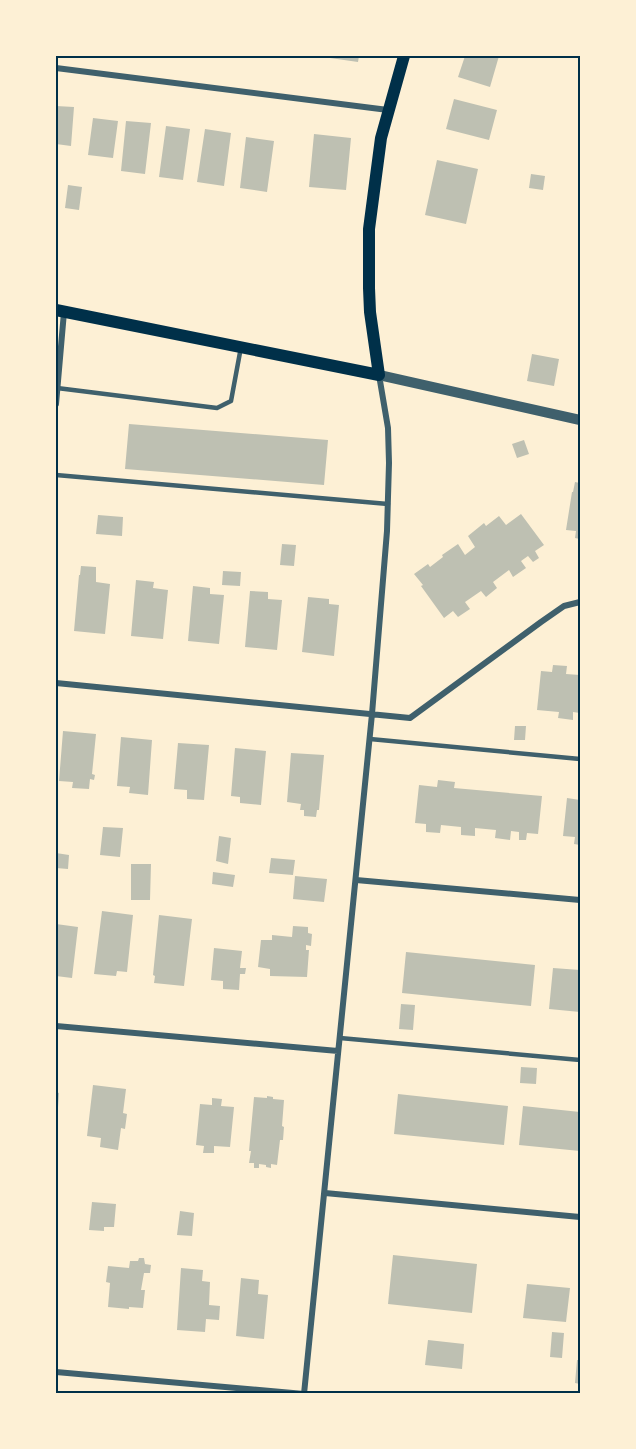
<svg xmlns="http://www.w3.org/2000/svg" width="636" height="1449" font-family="'PT Sans Narrow',sans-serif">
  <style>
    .building { fill: #bec0b2 }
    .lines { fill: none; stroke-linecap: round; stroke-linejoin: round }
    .service { stroke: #3f606c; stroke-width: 4.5 }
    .minor { stroke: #3f606c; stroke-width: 6 }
    .tertiary { stroke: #3f606c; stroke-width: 10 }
    .secondary { stroke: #003049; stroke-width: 12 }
    .neatline { fill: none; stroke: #003049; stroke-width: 2 }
  </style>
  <rect width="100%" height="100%" fill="#fdf0d5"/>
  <!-- building -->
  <path class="building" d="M323,56H359L358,62L323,57Z
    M465,56H499L490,87L458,77Z
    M454,99L497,110L489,140L446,129Z
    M56,106L74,107L71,146L56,144Z
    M93,118L118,121L113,158L88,155Z
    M126,121L151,123L145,174L121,171Z
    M166,126L190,129L183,180L159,177Z
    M205,129L231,133L224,186L197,182Z
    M314,134L351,138L346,190L309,187Z
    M246,137L274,141L267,192L240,188Z
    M437,160L478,169L466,224L425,215Z
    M531,174L545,176L543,190L529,188Z
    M68,185L82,187L79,210L65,208Z
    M532,354L559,359L554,386L527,381Z
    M129,424L328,440L324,485L125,469Z
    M524,440L529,454L517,458L512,444Z
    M575,482L580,483V539L575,538L576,531L566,530L572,492H573Z
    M521,514L544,545L535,551L539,558L533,562L528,556L521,561L526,568L513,577L509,570L493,582L497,588L486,597L481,591L465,602L470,609L458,617L453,611L444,618L421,586L423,585L414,574L428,564L430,567L443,557L442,555L458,544L465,555L475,547L468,536L484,523L486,526L499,516L506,525Z
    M98,515L123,517L122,536L96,534Z
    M282,544L296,545L294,566L280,565Z
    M81,566L96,567V582L110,584L105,634L74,631L79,575H80Z
    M223,571L241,572L240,586L222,585Z
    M136,580L154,582L153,588L168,590L163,639L131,636Z
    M193,586L210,588V594L224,595L219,644L188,641Z
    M250,591L268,592V599L282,600L277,650L245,647Z
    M308,597L329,599V604L339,605L334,656L302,652Z
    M553,665L567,666L566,674L580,675V713L573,712V720L558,718L559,712L537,710L541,671L552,672Z
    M515,726H526L525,740H514Z
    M63,731L96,734L92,774L95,775L94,780L90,779L89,789L72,788L73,782L59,781Z
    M121,737L152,740L148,795L129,793L130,787L117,786Z
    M178,743L209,745L204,800L187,799V790L174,789Z
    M235,748L266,751L261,805L240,803V797L231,796Z
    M291,753L324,755L319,810H317L316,817L304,816V810H300L301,804L287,802Z
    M438,780L455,782L454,788L542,796L538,834L527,833L526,840H519V832L511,831L510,840L495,838L496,830L475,828V836L461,835V827L441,825L440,833L426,832V824L415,823L419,785L437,787Z
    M567,798L580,800V845L574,844L575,837L563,836Z
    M103,827L123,828L120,857L100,855Z
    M219,836L231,838L228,864L216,861Z
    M56,853L69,855L68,869L56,868Z
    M271,858L295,860L293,875L269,873Z
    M131,864H151L150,900H131Z
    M213,872L235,875L233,887L212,884Z
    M295,876L327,879L324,902L293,899Z
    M102,911L133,915L127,972L117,971L116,976L94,974Z
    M159,915L192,919L184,986L154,983L155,976L153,975Z
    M56,924L78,927L72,978L56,976Z
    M293,926L308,927V933L312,934L311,946L306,945V950H309L307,977L270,976V969L258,967L261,940H272V935L292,937Z
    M214,948L242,951L240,968H246L245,974H240L239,990L223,989V981L211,980Z
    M406,952L535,965L531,1006L402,993Z
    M553,968L580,970V1012L549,1009Z
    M401,1004L415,1005L413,1030L399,1029Z
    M521,1067L537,1068L536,1084L520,1083Z
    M93,1085L126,1089L123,1113L127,1114L125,1129L121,1128L118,1150L100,1147L101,1138L87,1136Z
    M56,1092L59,1093L57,1122H56Z
    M398,1094L508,1106L504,1145L394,1134Z
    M267,1096L273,1097V1099L284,1100L282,1126L284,1127L283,1140H280L277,1165L271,1164V1168L266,1167V1165L259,1164V1168H254V1163H249L251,1151H249L254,1097L267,1098Z
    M212,1098L222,1099L221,1106L234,1107L230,1147L214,1146V1153H203L204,1146L196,1145L200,1104L212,1105Z
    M523,1106L580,1112V1151L519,1145Z
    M92,1202L116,1204L114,1227H104V1231L89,1230Z
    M180,1211L194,1213L192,1236L177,1235Z
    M393,1255L477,1264L472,1313L388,1304Z
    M139,1258H144L145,1264L151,1265L150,1273H144L141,1290H145L143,1308L129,1307V1309L108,1307L110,1283L106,1282L108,1266L129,1268L130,1261H138Z
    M181,1268L203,1270L202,1281L210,1282L209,1305L220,1306L219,1320L206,1319L205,1332L177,1330Z
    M241,1278L259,1280L258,1294L268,1295L264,1339L236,1336Z
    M527,1284L570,1288L566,1322L523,1318Z
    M552,1332L564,1333L562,1358L550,1357Z
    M428,1340L464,1344L462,1369L425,1365Z
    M577,1360H580V1384L575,1383Z"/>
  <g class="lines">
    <!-- service -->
    <path class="service" d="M57,388L217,408L231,401L241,347
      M56,475L388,504
      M370,739L580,759
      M340,1038L580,1060"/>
    <!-- minor -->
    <path class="minor" d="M56,68L388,110
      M56,404L64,312
      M56,683L410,718L541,622L564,606L580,602
      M356,880L580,900
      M56,1026L338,1051
      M325,1193L580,1217
      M56,1372L304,1394
      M304,1394L372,714L387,531L389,463L388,428L379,375"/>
    <!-- tertiary -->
    <path class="tertiary" d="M379,375L580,420"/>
    <!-- secondary -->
    <path class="secondary" d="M56,310L379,375L370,312L369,288V229L381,138L404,56"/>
  </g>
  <!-- border -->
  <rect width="636" height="1449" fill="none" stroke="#fdf0d5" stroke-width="114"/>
  <rect x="57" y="57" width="522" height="1335" class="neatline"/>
</svg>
